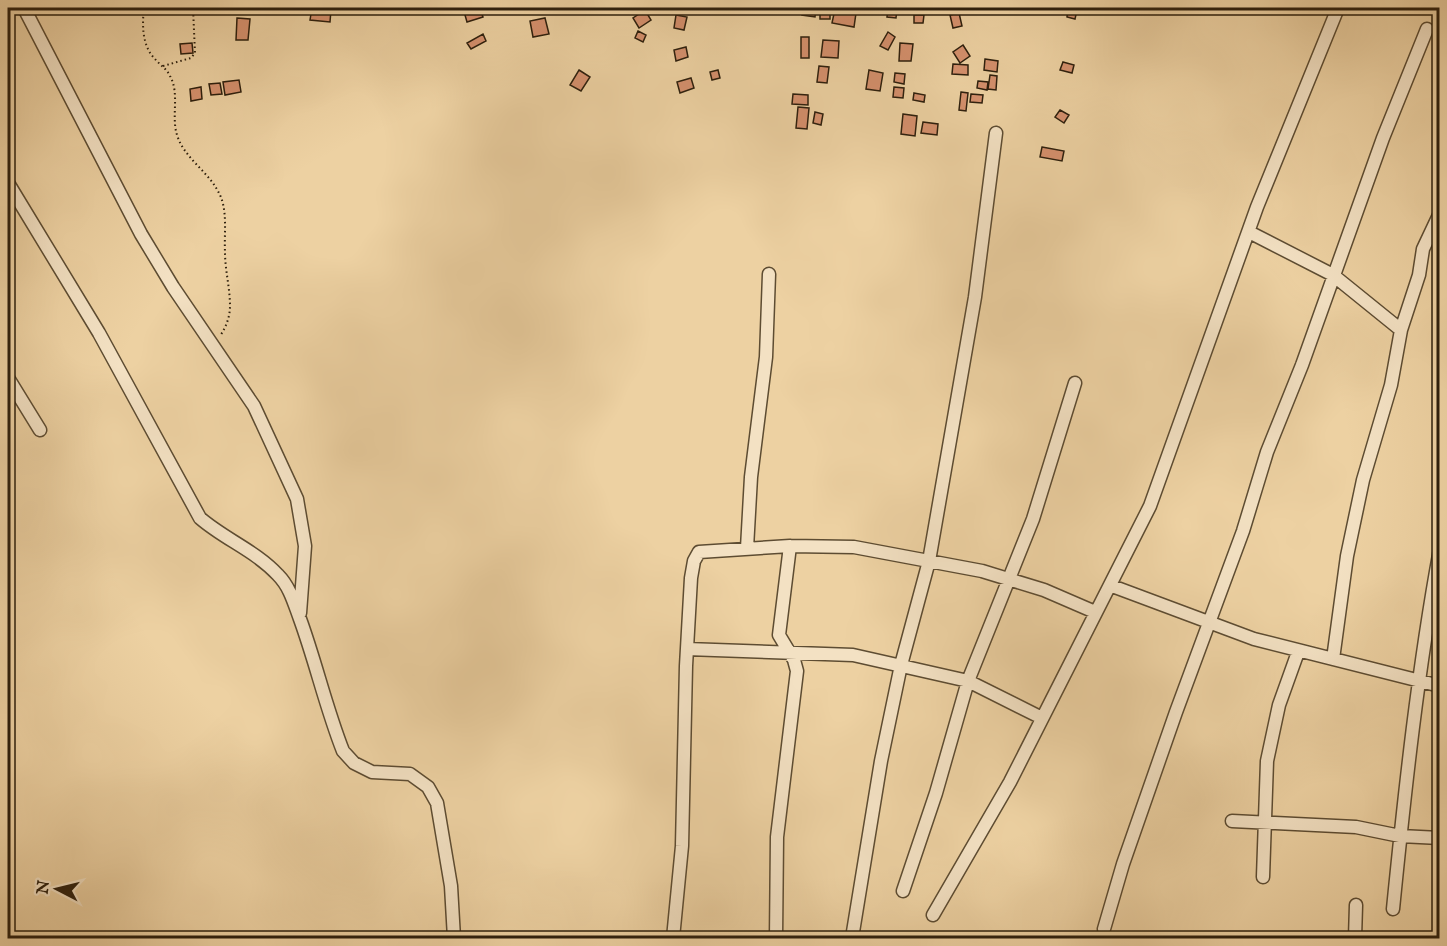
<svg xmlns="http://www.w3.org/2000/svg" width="1447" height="946" font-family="'IM FELL English',serif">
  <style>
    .building { fill: #d6916e; stroke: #2d1f0d; stroke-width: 1.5 }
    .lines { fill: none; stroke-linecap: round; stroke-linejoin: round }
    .minor-casing { stroke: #5d4c32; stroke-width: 15 }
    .path { stroke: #2d1f0d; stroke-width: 2; stroke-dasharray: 1.5 3; stroke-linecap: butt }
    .minor { stroke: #f3e1c3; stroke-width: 12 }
  </style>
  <rect width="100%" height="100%" fill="#edd1a2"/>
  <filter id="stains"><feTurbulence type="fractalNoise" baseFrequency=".00333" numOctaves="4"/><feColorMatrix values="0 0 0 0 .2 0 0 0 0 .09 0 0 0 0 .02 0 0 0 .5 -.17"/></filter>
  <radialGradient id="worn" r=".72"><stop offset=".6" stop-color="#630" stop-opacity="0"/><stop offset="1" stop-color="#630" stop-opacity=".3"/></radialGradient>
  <!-- building -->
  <path class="building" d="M312,8L331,10L330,22L310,20Z
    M463,8H480L483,17L467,22Z
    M803,8H816L815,17L802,15Z
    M820,8H830V19H820Z
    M888,8H897L896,18L887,17Z
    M1068,8L1077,10L1075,19L1067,17Z
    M835,9L856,13L854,27L832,23Z
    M645,10L651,20L639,28L633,18Z
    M959,13L962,26L953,28L950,15Z
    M676,15L687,17L684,30L674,28Z
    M914,15H924L923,23H914Z
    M237,18L250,19L248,40H236Z
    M545,18L549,34L533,37L530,21Z
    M638,31L646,35L643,42L635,38Z
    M888,32L895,37L888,50L880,46Z
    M483,34L486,41L471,49L467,43Z
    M801,37H809V58H801Z
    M823,40L839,41L838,58L821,57Z
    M192,43L193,53L181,54L180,44Z
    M900,43L913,44L911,61H899Z
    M963,45L970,56L960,63L953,52Z
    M686,47L688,57L676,61L674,50Z
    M985,59L998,61L997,72L984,70Z
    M1063,62L1074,65L1072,73L1060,70Z
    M953,64L968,65V75L952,74Z
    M819,66L829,67L827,83L817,82Z
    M579,70L590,77L581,91L570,85Z
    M718,70L720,78L712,80L710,72Z
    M869,70L883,73L880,91L866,89Z
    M895,73L905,74L904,84L894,82Z
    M990,75L997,76L996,90L988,89Z
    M691,78L694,88L680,93L677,82Z
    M239,80L241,92L225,95L223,82Z
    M978,81L988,82L987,90L977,88Z
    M220,83L222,94L211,95L209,84Z
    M201,87L202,99L191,101L190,89Z
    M894,87L904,88L903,98L893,97Z
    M961,92L968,93L966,111L959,110Z
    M914,93L925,95L924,102L913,100Z
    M793,94L808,95V105L792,104Z
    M971,94L983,95L982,103L970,102Z
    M798,107L809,108L807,129L796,128Z
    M1060,110L1069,115L1064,123L1055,117Z
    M815,112L823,114L821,125L813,123Z
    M903,114L917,116L915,136L901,134Z
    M923,122L938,124L937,135L921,133Z
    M1042,147L1064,151L1062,161L1040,157Z"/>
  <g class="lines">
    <defs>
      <path id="minor" d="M24,8L141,234L173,287L254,406L297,499L305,546L300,613
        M8,183L99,333L200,518C224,539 256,551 278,575C290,587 294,603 300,619C316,663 326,708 343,751L354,763L372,772L410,774L428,787L437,803L451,886L454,938
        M1249,232L1333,275L1401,330
        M8,378L40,430
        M747,548L751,477L766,357L769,274
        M1112,586L1254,639L1440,686
        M687,649L853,655L968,681L1042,718
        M1333,659L1347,556L1363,480L1391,385L1401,330L1419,275L1423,249L1440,213
        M1232,821L1356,827L1400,836L1440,838
        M1263,877L1267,761L1279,705L1298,652
        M903,891L936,793L968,681L1033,519L1075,383
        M1393,909C1405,789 1418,669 1440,549
        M933,915L1010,782L1150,506L1257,207L1338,8
        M1104,929L1123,864L1176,712L1243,531L1267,452L1302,365L1383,138L1427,29
        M673,938L682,846L686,666L691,578L694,561L699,552L790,546L854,547L982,571L1044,590L1095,612
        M776,938L777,837L797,671L794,660L779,635L790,546
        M852,938L881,761L901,665L929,561L975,297L996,133
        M1355,938L1356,905"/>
    </defs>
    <!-- minor casing -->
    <use href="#minor" class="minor-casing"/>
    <!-- path -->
    <path class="path" d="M144,8C142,25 142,46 155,59C160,65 167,69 170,76C180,94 171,116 177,135C184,158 208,171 219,193C228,210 224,233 225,252C225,270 230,288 230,306C230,317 226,327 220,336
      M163,66L191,58L195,53L193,8"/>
    <!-- minor -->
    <use href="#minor" class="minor"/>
  </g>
  <!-- margin -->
  <rect width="1447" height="946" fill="none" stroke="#edd1a2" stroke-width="30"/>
  <rect x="9" y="9" width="1429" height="928" fill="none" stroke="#2d1f0d" stroke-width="3"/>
  <rect x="15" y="15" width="1417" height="916" fill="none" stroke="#2d1f0d" stroke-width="1.5"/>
  <!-- north arrow -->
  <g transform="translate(57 889) rotate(277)" stroke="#f3e1c3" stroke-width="4.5" paint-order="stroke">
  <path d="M0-4.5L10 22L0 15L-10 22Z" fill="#2d1f0d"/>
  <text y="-9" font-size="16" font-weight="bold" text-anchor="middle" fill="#2d1f0d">N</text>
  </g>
  <rect width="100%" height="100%" filter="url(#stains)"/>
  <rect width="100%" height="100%" fill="url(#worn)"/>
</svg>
